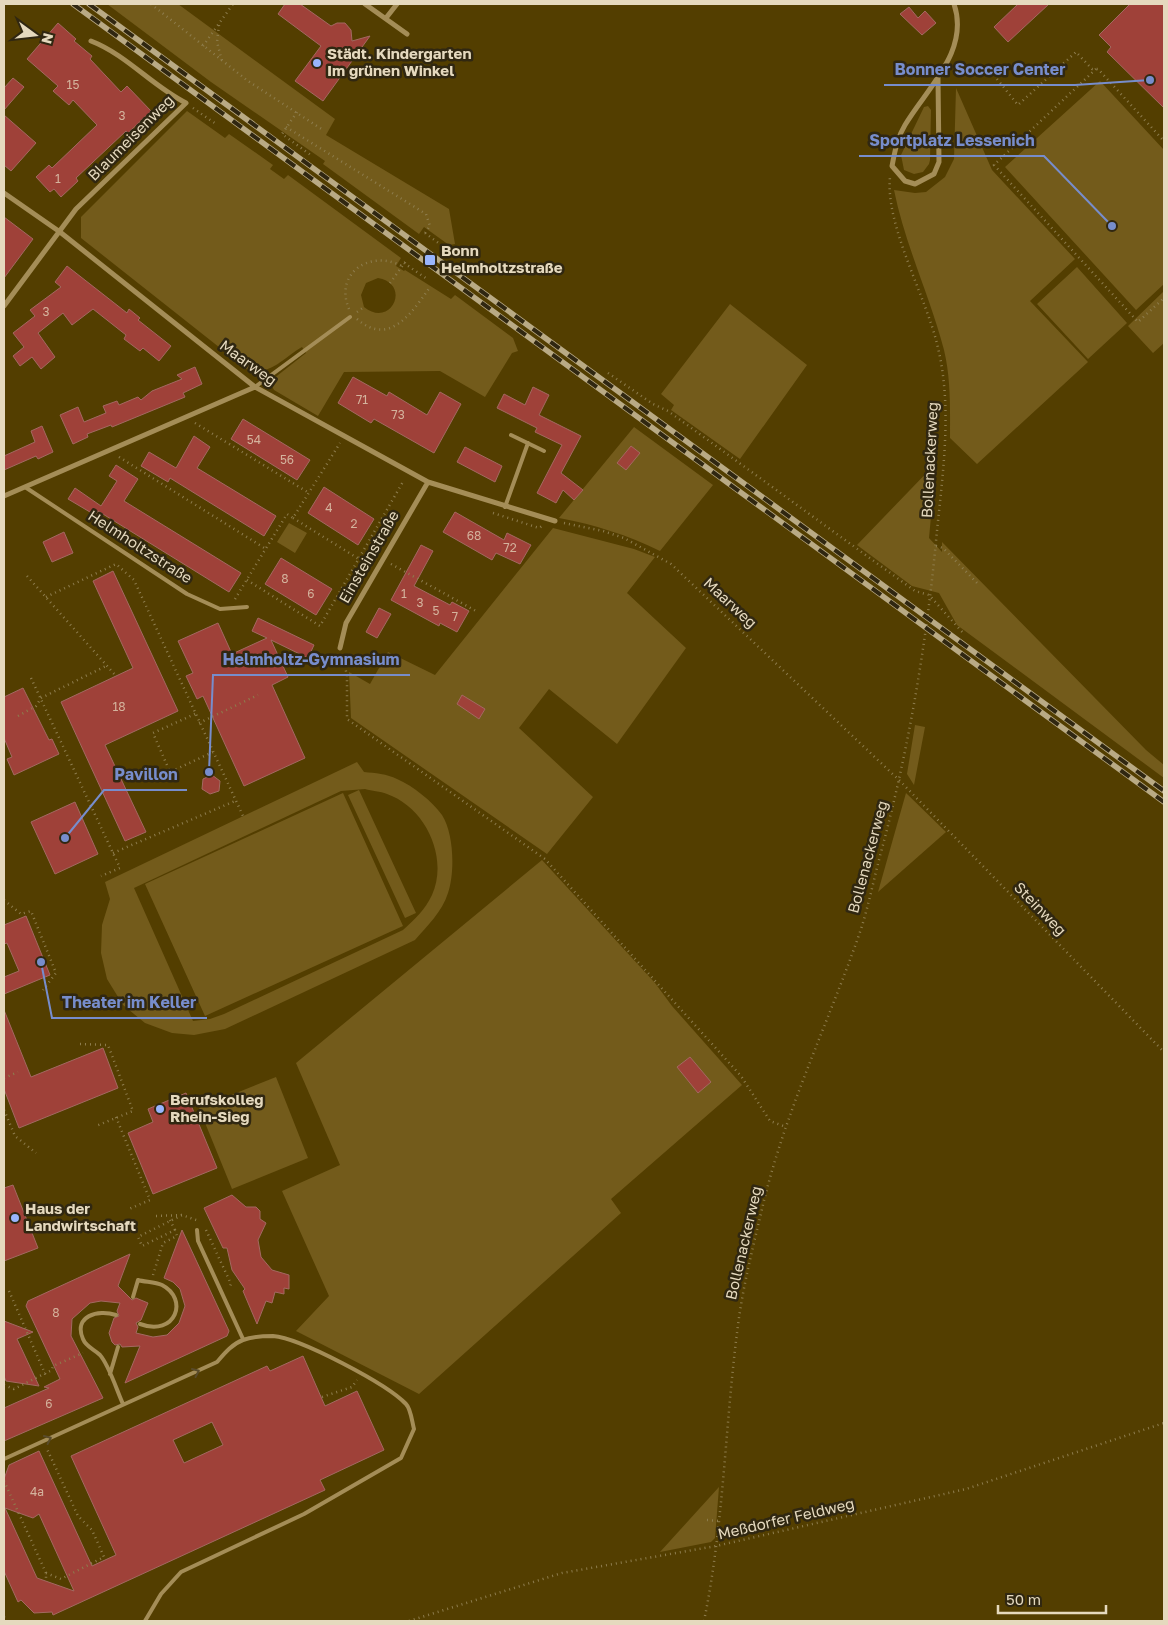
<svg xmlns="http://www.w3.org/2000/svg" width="1168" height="1625" font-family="'Golos Text',sans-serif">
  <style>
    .green { fill: #735b1b; fill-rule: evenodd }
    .building { fill: #9f4139; stroke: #a36961; fill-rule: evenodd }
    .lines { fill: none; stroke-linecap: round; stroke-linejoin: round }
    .path { stroke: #8e7d4d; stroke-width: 2.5; stroke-dasharray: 1 4; stroke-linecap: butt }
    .lane { stroke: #a48d57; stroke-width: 4 }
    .street { stroke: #a48d57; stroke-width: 5 }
    .rail-casing { stroke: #b9aa85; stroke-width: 5.5 }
    .rail { stroke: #302711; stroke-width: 4; stroke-dasharray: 11; stroke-linecap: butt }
    .oneway { stroke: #594b2a }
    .poi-dot { fill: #99b5fd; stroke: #302711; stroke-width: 2 }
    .labels { text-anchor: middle; stroke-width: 5; stroke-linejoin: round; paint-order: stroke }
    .number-label { font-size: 12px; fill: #d4b39d }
    .poi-label { font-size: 15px; font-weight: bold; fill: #e5d9be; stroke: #302711; text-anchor: start }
    .street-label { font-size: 15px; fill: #e5d9be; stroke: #302711 }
    .leader { fill: none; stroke: #778dcc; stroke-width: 2 }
    .callout-dot { fill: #778dcc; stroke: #302711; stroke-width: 2 }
    .callout-label { font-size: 16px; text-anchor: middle; font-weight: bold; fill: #778dcc; stroke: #302711; stroke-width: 5; stroke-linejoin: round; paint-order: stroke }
  </style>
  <rect width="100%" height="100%" fill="#533e00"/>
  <!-- green -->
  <path class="green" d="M107,4H178L335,119L326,135L449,209L455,244L449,245L424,227L419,234L323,164L325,161L211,82Z
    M1100,81L1164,150V284L1136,310L1005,167Z
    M956,88L992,170L1075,259L1030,301L1088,362L977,464L950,438C950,409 951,379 944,350C930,296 905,245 894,190L915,193L926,192L945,177L954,159Z
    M928,106L931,110L930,160L929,164L923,172L914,174L904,170L901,155L924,107Z
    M187,111L225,138L229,134L273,165L270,169L284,179L288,175L401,258L396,266L404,271L405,270L451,299L455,295L513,338L518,351L512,353L485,397L440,371L344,372L318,416L274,390L271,384L273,379L306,353L302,347C284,357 271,376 248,370L81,238V217ZM378,278C412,284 391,329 364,307L361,295L366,283Z
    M1077,267L1127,323L1088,359L1037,304Z
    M1164,291V343L1153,353L1128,326Z
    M730,304L807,365L740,459L671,410L674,405L661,394Z
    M634,427L713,485L660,551C627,535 596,525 559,518Z
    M936,463L929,538L942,552V542L1146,750L1164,765V778L957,625L939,593L912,586L857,545Z
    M289,523L307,533L295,553L277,542Z
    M553,528L634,549L655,557L627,593L686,648L617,744L549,689L519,728L593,797L547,854L351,718L349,672L370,684L388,652L435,675Z
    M915,725L925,727L914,785L907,774Z
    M357,762L364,772C375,773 387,774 397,779C413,786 432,801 442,815C454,834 455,872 448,893C442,912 427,926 415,940L225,1029L194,1035L172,1033L145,1023L123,1005L107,979L101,953L102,925L110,899L105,882ZM365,789C372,791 380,791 387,794C425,807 449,857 432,895C425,910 415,919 403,930L224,1014L210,1019L193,1021L134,888L341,791Z
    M359,790L416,913L405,918L348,795Z
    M343,793L403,926L205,1016L145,884Z
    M906,793L946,832L878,892Z
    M542,860L655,983L672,1006L742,1085L611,1199L621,1213L419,1394L296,1331L329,1296L282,1191L340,1165L296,1063Z
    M276,1077L308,1158L232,1189L199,1108Z
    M719,1487L715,1538L711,1542L660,1552Z"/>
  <!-- building -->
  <path class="building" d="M285,4H300L331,26L337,23H345L351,30L352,41L370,36L323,101L295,81L321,46L278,14Z
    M1018,4H1049L1008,42L994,27Z
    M1130,4H1164V108L1107,52L1111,47L1099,35Z
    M909,7L918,18L925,11L936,23L922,35L900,14Z
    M58,23L76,39L74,41L92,56L90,59L121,92L127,86L151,111L128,133L126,131L76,178L78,181L61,197L54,189L50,192L36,177L49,165L52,168L97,125L73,100L69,105L53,91L58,86L27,59Z
    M13,78L24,87L4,110V88Z
    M4,115L36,143L11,171L4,165Z
    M4,217L33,239L4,278Z
    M67,266L127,313L129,309L140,318L138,320L171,346L159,361L143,348L140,351L124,339L126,335L93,309L72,325L63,313L38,333L55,357L41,369L32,357L20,366L13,356L24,347L13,333L35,316L30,310L61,287L55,282Z
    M195,367L202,384L183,393L185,397L112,427L111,425L87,434L88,437L73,444L60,415L78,407L84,422L106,413L103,406L117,401L119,405L138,397L141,400L152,391L182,379L177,375Z
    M353,377L387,396L389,392L427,415L440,392L461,404L434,453L374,419L371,423L338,403Z
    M533,387L549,395L539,415L581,436L561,473L583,490L574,500L563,490L556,503L537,493L562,445L535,432L537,428L497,408L504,394L525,405Z
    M243,419L310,460L297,480L231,439Z
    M42,426L53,452L38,459L36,456L4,470V456L35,442L31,431Z
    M194,436L210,447L197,468L276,516L264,536L170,478L168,482L141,466L149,452L176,468Z
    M631,446L640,453L626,470L617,463Z
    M465,447L502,466L495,482L457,462Z
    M116,465L138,479L124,501L241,573L229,592L98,511L95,515L68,499L75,488L101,506L117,481L109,476Z
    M324,487L374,519L358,545L308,513Z
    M455,512L504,540L507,533L531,545L520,564L496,553L492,560L443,532Z
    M64,532L73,553L52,562L43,542Z
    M421,545L433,551L414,586L450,605L452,602L469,611L457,632L440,623L439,626L391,600Z
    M281,558L332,589L316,615L265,584Z
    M113,571L178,711L105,745L146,832L125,841L61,702L133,668L93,581Z
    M379,608L391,614L377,638L366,632Z
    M258,618L314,645L308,658L271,640L288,677L272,685L305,758L244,786L203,696L197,699L186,676L193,673L178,641L218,623L232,654L267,638L252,631Z
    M23,688L49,740L52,739L59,754L14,775L7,759L12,757L4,738V697Z
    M462,695L485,709L479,719L457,704Z
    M212,775L220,781L219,791L210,794L202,789L203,779Z
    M75,802L98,854L55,874L31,822Z
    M26,916L50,975L4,994V977L19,971L7,943L4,944V925Z
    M4,1010L31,1077L103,1048L118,1088L19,1128L4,1089Z
    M690,1057L711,1082L698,1093L677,1067Z
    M186,1093L217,1168L153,1194L128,1133L153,1122L148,1109Z
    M13,1185L38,1248L4,1261V1188Z
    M232,1195L246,1207H256L260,1211V1219L266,1223L258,1240L261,1257L272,1270L289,1275V1289L284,1288V1294L275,1292L272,1303L266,1301L257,1324L243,1291L245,1289L232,1270L227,1248H223L204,1208Z
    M182,1230L229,1331L227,1336L125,1383L140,1346L122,1347L120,1344L115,1345L112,1342L109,1333L114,1318L119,1316L117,1311L120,1303L101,1301L90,1303L72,1319L71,1336L103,1398L4,1441V1408L49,1388L44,1387L60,1379L26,1306L28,1301L130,1254L118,1286L132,1300L136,1298L148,1303L141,1320L136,1323L138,1327L136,1333L153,1337L167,1335L179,1323L185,1306L180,1289L173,1282L164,1278Z
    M4,1321L33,1332L17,1339L39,1386L6,1381L4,1376Z
    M303,1356L325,1406L357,1391L384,1450L320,1480L325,1490L53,1615L52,1612L34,1613L21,1600L18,1602L4,1571V1479L9,1465L39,1451L92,1566L116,1555L71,1456L267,1366L270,1371ZM212,1422L223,1445L184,1463L173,1440ZM5,1508L33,1518L39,1514L74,1591L37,1578Z"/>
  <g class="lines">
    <!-- path -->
    <path class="path" d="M151,4L248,81L323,130
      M219,25L217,42L222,61
      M203,46L233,4
      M1096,69L994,165L1138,322L1164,298
      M997,79L1018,105L1076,52L1092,69H1098L1164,141
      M193,108L216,124
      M297,112L282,134L312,156
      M286,127L426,214L430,226L423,236
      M425,233L448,250
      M404,263L427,279
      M390,283L406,261
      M349,309C334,274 369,249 402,266
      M357,312L364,307
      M357,319C390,348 413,311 430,287
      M608,373L653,404L668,411L915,591L929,595L964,634
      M195,423L309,493
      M119,457L266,549
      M493,513L539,528L542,526
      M293,518L359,559
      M564,523L603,531L624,538L671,564L900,781L1164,1052
      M936,546L943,548L979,585
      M391,564L476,611
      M27,576L116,676
      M247,580L320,626L404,480
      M46,597L116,564L134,580L243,816
      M235,599L287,514L293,518L340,443
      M342,656L347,675V719L545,859L741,1076L770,1121L786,1127
      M31,678L120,868L101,876
      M195,714L153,733L170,772L213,752
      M18,716L36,706L41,698L106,666
      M199,723L258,695
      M113,853L235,801
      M4,900L21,914L31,911L56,973L43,990
      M80,1044L108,1045L133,1111L96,1126
      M4,1078L18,1072
      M4,1110L15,1136L36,1153
      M116,1117L150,1200L129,1209
      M156,1216L182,1215L199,1221
      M170,1220L175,1230
      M206,1230L231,1284L229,1289
      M153,1275L163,1243L177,1236L175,1230L142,1246L138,1237L182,1215
      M9,1291L46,1376
      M4,1385L14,1389L52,1370L53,1366L83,1353
      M322,1397L352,1387L357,1380
      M4,1481L46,1573V1581
      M707,1520L719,1521
      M46,1573L61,1579L104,1557L92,1530L78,1516L47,1449
      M4,1617L7,1621
      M409,1621L562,1573L716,1546L966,1489L1164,1423
      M704,1621C724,1524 725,1424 738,1325C743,1286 753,1247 762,1209C784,1114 827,1026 859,935C868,909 873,882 880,856C908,753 926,647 936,541C942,478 953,410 938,348C927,298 885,226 890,177"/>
    <!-- lane -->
    <path class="lane" d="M255,387L350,317
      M511,435L544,451
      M25,487L187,594L220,609L247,607
      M505,507L528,443
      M197,1230L198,1241L243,1339
      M133,1297L138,1280C145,1282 155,1282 162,1285C189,1299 176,1337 140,1324
      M116,1315C98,1309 73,1316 83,1339C86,1347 94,1349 100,1355C109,1365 117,1391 123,1404
      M110,1374L118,1347
      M4,1459L217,1362C224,1354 232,1344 243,1340C251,1337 264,1336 273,1336C300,1338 387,1384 406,1404C411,1409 412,1422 414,1429L401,1458L304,1514L181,1572L161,1594L145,1621"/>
    <!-- street -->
    <path class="street" d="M365,4L407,34
      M386,18L397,4
      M938,78L939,162L934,174L915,184L905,181L892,166C895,151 897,138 905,125C927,88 970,51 954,4
      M4,193L60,232L255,387L428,482L555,521
      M4,306L76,209L186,103C152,86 127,55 91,41
      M4,496L255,387
      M340,648L346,623L428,482"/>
    <defs>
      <path id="rail" d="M73,4L1164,802
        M89,4L1164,791"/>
    </defs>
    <!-- rail casing -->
    <use href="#rail" class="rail-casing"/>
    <!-- rail -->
    <use href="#rail" class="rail"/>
  </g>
  <!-- one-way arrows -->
  <defs><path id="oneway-chevron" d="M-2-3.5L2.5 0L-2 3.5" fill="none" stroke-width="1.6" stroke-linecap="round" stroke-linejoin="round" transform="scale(1.25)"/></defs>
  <g class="oneway">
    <use href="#oneway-chevron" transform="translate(196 1372) rotate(-24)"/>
    <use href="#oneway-chevron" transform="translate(48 1439) rotate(-25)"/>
  </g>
  <!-- markers -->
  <g class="poi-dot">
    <circle cx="317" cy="63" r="5"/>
    <rect x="424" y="254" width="12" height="12" rx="2.5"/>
    <circle cx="160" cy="1109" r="5"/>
    <circle cx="15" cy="1218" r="5"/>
  </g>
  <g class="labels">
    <!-- number labels -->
    <g class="number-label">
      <text x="73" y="89">15</text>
      <text x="122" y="120">3</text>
      <text x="58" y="183">1</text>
      <text x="46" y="316">3</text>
      <text x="362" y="404">71</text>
      <text x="398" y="419">73</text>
      <text x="254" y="444">54</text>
      <text x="287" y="464">56</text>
      <text x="329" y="512">4</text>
      <text x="354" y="528">2</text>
      <text x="474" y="540">68</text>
      <text x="510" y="552">72</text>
      <text x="285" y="583">8</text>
      <text x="311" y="598">6</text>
      <text x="404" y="598">1</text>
      <text x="420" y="607">3</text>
      <text x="436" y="615">5</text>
      <text x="455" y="621">7</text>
      <text x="119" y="711">18</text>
      <text x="56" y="1317">8</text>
      <text x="49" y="1408">6</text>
      <text x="37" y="1496">4a</text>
    </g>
    <!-- poi labels -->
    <g class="poi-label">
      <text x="327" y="59">Städt. Kindergarten<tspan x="327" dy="17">Im grünen Winkel</tspan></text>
      <text x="441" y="256">Bonn<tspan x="441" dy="17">Helmholtzstraße</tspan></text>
      <text x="170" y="1105">Berufskolleg<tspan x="170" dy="17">Rhein-Sieg</tspan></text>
      <text x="25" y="1214">Haus der<tspan x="25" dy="17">Landwirtschaft</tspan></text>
    </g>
    <!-- street labels -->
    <g class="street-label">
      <text transform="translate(131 138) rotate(-45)" y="5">Blaumeisenweg</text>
      <text transform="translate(248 363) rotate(36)" y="5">Maarweg</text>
      <text transform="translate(930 460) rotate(-87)" y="5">Bollenackerweg</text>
      <text transform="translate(140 547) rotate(33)" y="5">Helmholtzstraße</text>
      <text transform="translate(369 557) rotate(-60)" y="5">Einsteinstraße</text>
      <text transform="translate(730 603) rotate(43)" y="5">Maarweg</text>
      <text transform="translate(868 857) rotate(-75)" y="5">Bollenackerweg</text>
      <text transform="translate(1040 909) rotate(46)" y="5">Steinweg</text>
      <text transform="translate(744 1243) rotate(-77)" y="5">Bollenackerweg</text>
      <text transform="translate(786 1519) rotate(-13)" y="5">Meßdorfer Feldweg</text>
    </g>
  </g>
  <!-- callouts -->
  <path class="leader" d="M1150 80L1075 85H884M1112 226L1044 156H859M209 772L213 675H410M65 838L104 790H187M41 962L52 1018H207"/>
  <g class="callout-dot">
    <circle cx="1150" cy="80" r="5"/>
    <circle cx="1112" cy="226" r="5"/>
    <circle cx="209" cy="772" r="5"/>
    <circle cx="65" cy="838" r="5"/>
    <circle cx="41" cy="962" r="5"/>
  </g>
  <g class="callout-label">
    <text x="980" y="75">Bonner Soccer Center</text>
    <text x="952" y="146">Sportplatz Lessenich</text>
    <text x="311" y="665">Helmholtz-Gymnasium</text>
    <text x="146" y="780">Pavillon</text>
    <text x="129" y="1008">Theater im Keller</text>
  </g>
  <!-- border -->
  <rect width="1168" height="1625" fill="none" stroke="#e5d9be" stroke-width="10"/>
  <!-- north arrow -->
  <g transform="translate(35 35) rotate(105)" stroke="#302711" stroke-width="4" paint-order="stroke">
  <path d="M0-4L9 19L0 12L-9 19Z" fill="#e5d9be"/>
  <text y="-8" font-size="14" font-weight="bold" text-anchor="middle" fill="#e5d9be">N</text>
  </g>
  <!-- scale -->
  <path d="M998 1605v8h108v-8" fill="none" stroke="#e5d9be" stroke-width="2.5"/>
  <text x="1006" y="1605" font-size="15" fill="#e5d9be" stroke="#302711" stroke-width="4" paint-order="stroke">50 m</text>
</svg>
